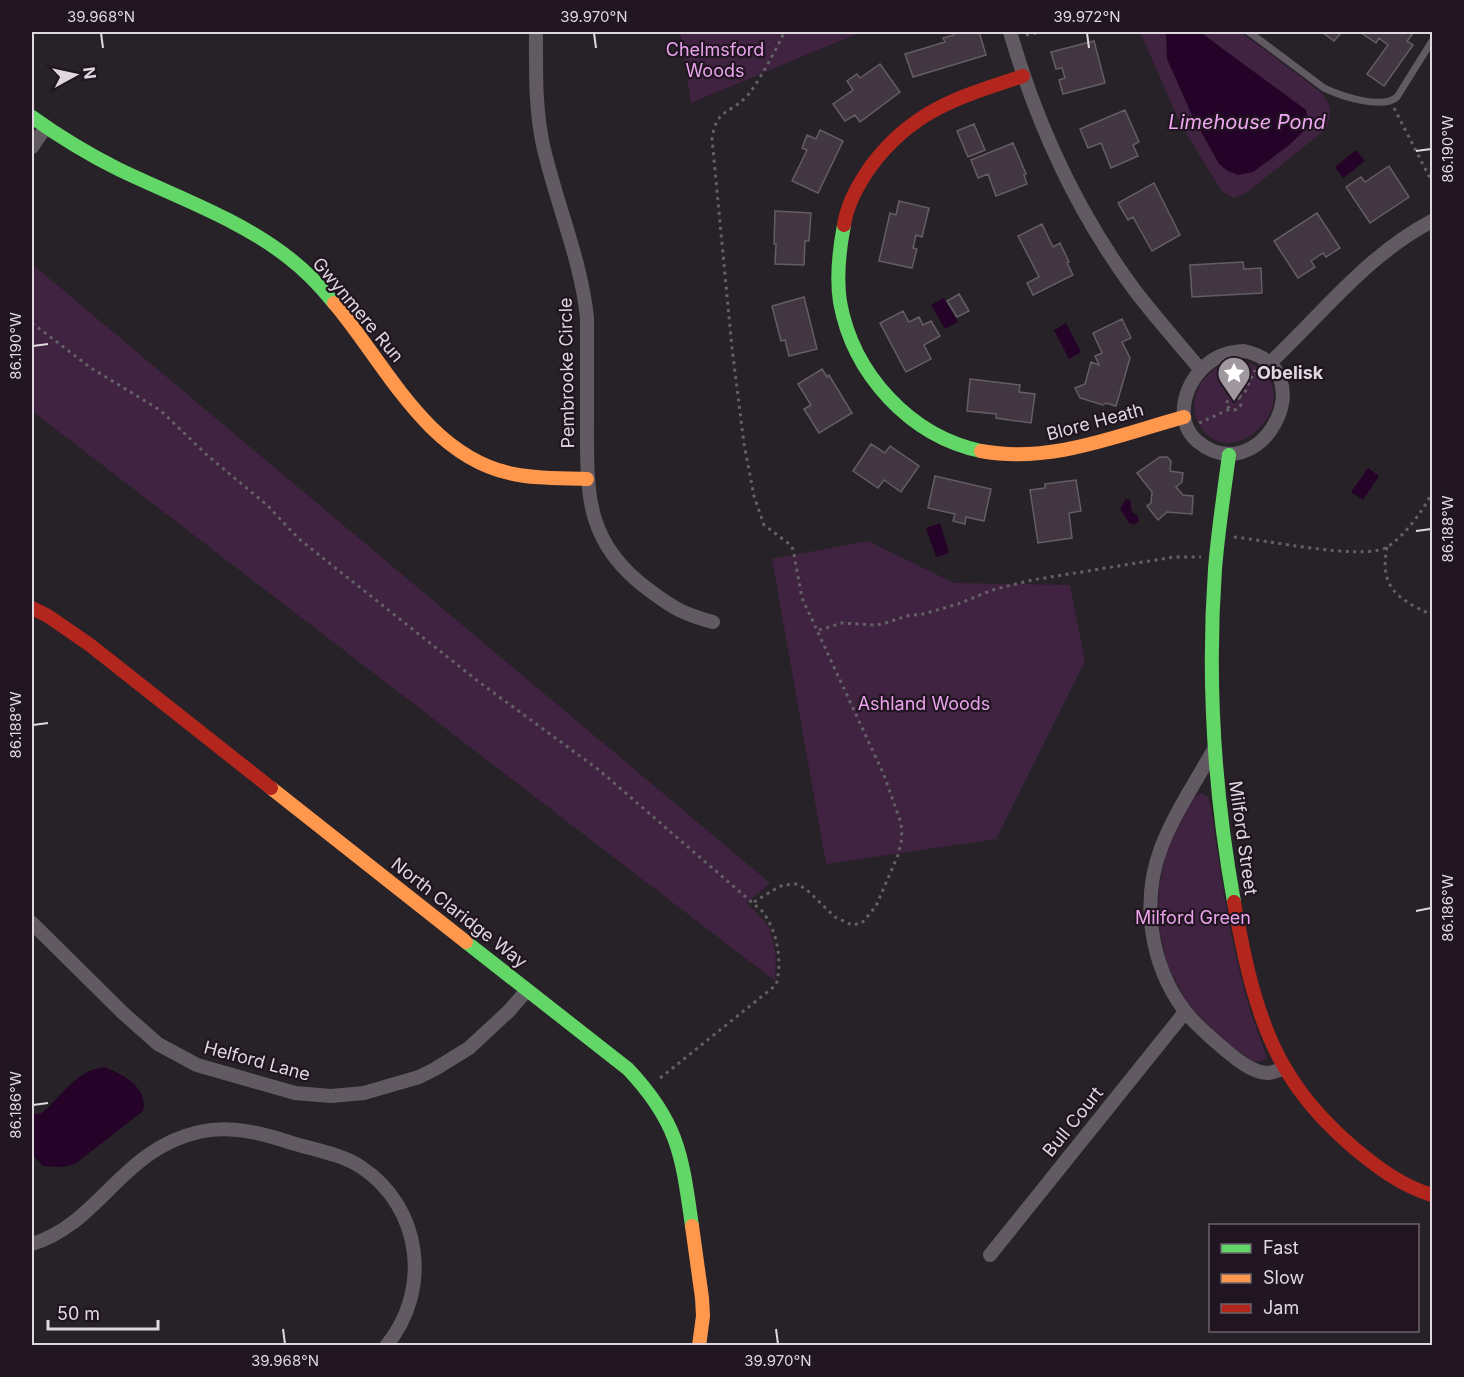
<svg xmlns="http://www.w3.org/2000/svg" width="1464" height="1377" font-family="Inter,sans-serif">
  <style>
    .green { fill: #402241 }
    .water { fill: #250328 }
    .building { fill: #413641; stroke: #635e63; stroke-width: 1.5 }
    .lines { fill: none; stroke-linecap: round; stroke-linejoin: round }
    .path { stroke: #656065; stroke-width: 3; stroke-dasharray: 3 4.5; stroke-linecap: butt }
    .lane { stroke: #625a62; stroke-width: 7 }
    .street { stroke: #625a62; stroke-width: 14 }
    .fast { stroke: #63d668; stroke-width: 14 }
    .slow { stroke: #ff974d; stroke-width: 14 }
    .jam { stroke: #b3261e; stroke-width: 14 }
    .ticks { fill: none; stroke: #dfd8df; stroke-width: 2 }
    .labels { text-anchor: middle; stroke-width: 4.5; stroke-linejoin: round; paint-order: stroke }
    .park-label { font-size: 18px; fill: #eba4ec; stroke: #201520 }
    .street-label { font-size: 18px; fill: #dfd8df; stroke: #201520 }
    .poi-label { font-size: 18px; font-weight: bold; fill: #dfd8df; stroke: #201520; text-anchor: start }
    .water-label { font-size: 20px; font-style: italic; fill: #f0a8f1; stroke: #201520 }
    .neatline { fill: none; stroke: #dfd8df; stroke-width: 2 }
    .ticks-label { font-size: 15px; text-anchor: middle; fill: #dfd8df }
  </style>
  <rect width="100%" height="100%" fill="#272227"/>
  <!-- green -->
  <path class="green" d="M680,32H861L691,103Z
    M1140,32H1241L1321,92C1331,105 1333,114 1326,129L1245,194L1233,198L1222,191L1182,127Z
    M32,264L770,883L747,903L769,926L776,957L775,981L32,411Z
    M1241,360C1319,385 1239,478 1202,429C1185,406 1198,376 1223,364C1227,362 1235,361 1241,360Z
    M868,541L954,583L1070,585L1085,661L996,839L826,864L772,559Z
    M1202,793L1208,797L1211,808C1220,872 1229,935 1246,997C1252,1018 1260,1038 1267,1058L1260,1062L1252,1061L1222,1039L1187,1003L1167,964L1158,922L1159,887L1167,850L1194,796Z"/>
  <!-- water -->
  <path class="water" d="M1166,32H1200L1306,110L1309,126L1288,146L1253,172L1238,175L1228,171L1219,164L1191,113L1167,59Z
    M1356,150L1365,161L1343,178L1335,167Z
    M944,298L958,322L945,329L931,305Z
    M1066,323L1081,352L1069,359L1054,330Z
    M1368,468L1379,476L1363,500L1351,492Z
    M1126,499L1130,500L1132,512L1138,516V522L1135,524H1130L1120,509Z
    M940,523L949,553L936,557L926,528Z
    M104,1067C122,1074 149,1087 143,1111L75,1164L63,1167L43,1166L32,1154V1114H41C62,1096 75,1071 104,1067Z"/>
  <!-- building -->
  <path class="building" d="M953,32H979L986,55L913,77L905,54L945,42L943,38L954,35Z
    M1322,32H1342L1334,41Z
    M1360,32H1414L1407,41L1413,45L1384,86L1367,74L1388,45L1379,38L1376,43Z
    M1094,41L1105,83L1063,94L1059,80L1065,78L1062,68L1056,69L1051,52Z
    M880,64L900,92L860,122L855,115L845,121L833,104L853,90L847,81L857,74L860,78Z
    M1125,110L1139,142L1133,145L1138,156L1111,168L1101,143L1088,148L1080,129Z
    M974,124L985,150L968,157L957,131Z
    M820,130L843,141L818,193L792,181L807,150L802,148L807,135L816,139Z
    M1013,143L1026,174L1024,175L1027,184L996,196L988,174L978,178L971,160Z
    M1389,166L1409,197L1370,223L1346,187L1361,177L1365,182Z
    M1154,183L1180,235L1152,251L1133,217L1128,220L1118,203Z
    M899,201L929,208L922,237L916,235L913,248L917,249L912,268L879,261L890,213L896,215Z
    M775,211L811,213L809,241H805L804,265L775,264L776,244H774Z
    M1317,213L1340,248L1326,257L1323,253L1311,261L1315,267L1298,278L1274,241Z
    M1042,224L1053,247L1060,243L1069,262L1067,263L1073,275L1033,295L1027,283L1039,277L1018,236Z
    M1243,262L1244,269L1261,268L1262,293L1192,297L1190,265Z
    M959,294L969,311L957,317L947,301Z
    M804,297L817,349L789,356L785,340L781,341L772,306Z
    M903,311L909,322L919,317L923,325L931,321L940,336L924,345L931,359L906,372L880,323Z
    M1122,319L1131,338L1122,342L1130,358L1116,406L1106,403L1103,405L1080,398L1075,388L1085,384L1091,362L1099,365L1095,356L1102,353L1093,333Z
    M822,369L827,377L829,375L852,413L819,433L804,409L811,405L798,384Z
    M970,379L1020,385L1019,392L1035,394L1031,423L996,418V414L967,411Z
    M871,444L885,453L890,446L919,466L901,492L884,480L878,488L853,471Z
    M1160,457H1167L1171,461L1170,471L1183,473L1182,482L1176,487L1183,495L1193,496L1192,514L1167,512L1158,520L1147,506L1151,503L1152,492L1137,473Z
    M935,476L991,489L984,521L966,517L965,524L953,521L955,514L928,508Z
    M1076,480L1081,511L1069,513L1072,538L1038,543L1030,490L1045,488V484Z"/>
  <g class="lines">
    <!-- path -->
    <path class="path" d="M1026,35L1041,32
      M1394,108L1432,182
      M32,323L91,368L160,410L208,456L267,505L299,539L479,682L599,770L762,911C777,930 783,961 776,985L659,1079
      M1227 403a7 7 0 1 1 14 0a7 7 0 1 1-14 0Z
      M1239,397L1245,392L1255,370
      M1199,423L1230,409
      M1234,537C1265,540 1360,560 1385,548C1402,540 1424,509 1432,493
      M1387,547C1379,588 1398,599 1432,615
      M819,630L842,623L873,625L883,624L906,616L923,614L958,604L992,590L1032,580L1174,557H1201
      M754,902L775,889L783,885L797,884L806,889L835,917L852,925L862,923L876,906L898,855L902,838L901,823L884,775L802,598L793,549L788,543L764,525L754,496L744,444L732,348L712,139C716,109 728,115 746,97C755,89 780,43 784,32"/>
    <!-- lane -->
    <path class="lane" d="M1249,32L1324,88C1341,96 1382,110 1397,97L1432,41"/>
    <!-- street -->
    <path class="street" d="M536,32C536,70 535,108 543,145C556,203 581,259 587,318C587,353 587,388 587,423C587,495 585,543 649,590C673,608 683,614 713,622
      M1010,32C1037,125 1078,214 1136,292C1157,319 1179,344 1200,369
      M32,147L45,128
      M1244,351C1327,369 1260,494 1197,441C1172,419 1186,379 1210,362C1220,354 1231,352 1244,351Z
      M1270,363C1322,314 1367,255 1432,221
      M1213,751C1195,783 1174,814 1161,848C1141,901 1150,964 1184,1010C1193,1022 1205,1032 1216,1042C1229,1053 1250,1073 1267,1073C1273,1073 1279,1070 1285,1068
      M32,923L123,1013L158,1044L197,1065L295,1093L331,1096L364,1093L419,1077L435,1069L469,1048L509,1011L527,990
      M32,1244C99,1224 122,1149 199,1132C231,1125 262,1133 292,1143C315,1150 341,1154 361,1167C422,1207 432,1291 386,1346
      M990,1255L1185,1012"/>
    <!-- fast -->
    <path class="fast" d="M32,117C60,137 88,154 118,169C176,197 238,218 289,258C306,271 321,287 334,303
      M844,225C839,251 836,276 840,302C853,374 910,436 981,451
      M1229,455C1224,493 1218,531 1215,569C1207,681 1214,791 1234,902
      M466,942L628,1069C679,1123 682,1156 692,1226"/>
    <!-- slow -->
    <path class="slow" d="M334,303C385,363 426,454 509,473C534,479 561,478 587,479
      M981,451C1051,464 1118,435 1184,417
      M271,788L466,942
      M692,1226L702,1298L703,1316L699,1346"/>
    <!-- jam -->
    <path class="jam" d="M844,225C847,204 859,183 871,166C913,110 959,97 1023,76
      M32,608L48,616L90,645L271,788
      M1234,902C1244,957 1256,1019 1285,1068C1303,1099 1327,1125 1354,1148C1378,1168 1402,1186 1432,1195"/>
  </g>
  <!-- ticks -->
  <path class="ticks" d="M101,33L103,48M594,33L596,48M1087,33L1089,48M1416,151L1431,149M33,346L48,344M1416,531L1431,529M33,725L48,723M1416,911L1431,908M33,1105L48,1103M283,1329L285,1344M776,1329L778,1344"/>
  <!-- icons -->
  <defs>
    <symbol id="sight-pin" viewBox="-11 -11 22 30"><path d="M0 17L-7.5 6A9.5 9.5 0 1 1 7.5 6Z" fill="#9f989f" stroke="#201520"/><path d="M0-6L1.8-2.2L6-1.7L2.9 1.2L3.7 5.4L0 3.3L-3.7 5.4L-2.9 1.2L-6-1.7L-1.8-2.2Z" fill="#fff"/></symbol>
  </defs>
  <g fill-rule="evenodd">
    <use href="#sight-pin" x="1215" y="354" width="38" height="52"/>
  </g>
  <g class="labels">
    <!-- park labels -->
    <g class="park-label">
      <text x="715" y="56">Chelmsford<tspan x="715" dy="21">Woods</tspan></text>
      <text x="924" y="710">Ashland Woods</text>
      <text x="1193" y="924">Milford Green</text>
    </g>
    <!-- street labels -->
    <g class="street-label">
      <text transform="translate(358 310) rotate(50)" y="6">Gwynmere Run</text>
      <text transform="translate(567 373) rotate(-91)" y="6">Pembrooke Circle</text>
      <text transform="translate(1095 422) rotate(-15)" y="6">Blore Heath</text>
      <text transform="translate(1243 838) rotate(82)" y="6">Milford Street</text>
      <text transform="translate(459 913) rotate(38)" y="6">North Claridge Way</text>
      <text transform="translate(257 1061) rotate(15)" y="6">Helford Lane</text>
      <text transform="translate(1073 1122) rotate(-51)" y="6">Bull Court</text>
    </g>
    <!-- poi labels -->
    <g class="poi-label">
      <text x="1257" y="379">Obelisk</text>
    </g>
    <!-- water labels -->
    <g class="water-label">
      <text x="1247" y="129">Limehouse Pond</text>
    </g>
  </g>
  <!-- border -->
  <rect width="1464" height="1377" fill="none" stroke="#201520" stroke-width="66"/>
  <!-- legend -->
  <rect x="1209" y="1224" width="210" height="108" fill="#201520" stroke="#6c636c" stroke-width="1.5"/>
  <rect x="1221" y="1244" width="30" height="9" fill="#63d668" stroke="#6c636c" stroke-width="1.5"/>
  <text x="1263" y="1254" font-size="18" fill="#dfd8df">Fast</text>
  <rect x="1221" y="1274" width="30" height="9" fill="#ff974d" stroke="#6c636c" stroke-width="1.5"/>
  <text x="1263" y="1284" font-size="18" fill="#dfd8df">Slow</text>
  <rect x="1221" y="1304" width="30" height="9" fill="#b3261e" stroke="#6c636c" stroke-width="1.5"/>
  <text x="1263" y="1314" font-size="18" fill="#dfd8df">Jam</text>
  <!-- north arrow -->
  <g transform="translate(75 75) rotate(82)" stroke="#201520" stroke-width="4.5" paint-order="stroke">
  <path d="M0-4.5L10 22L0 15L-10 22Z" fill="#dfd8df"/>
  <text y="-9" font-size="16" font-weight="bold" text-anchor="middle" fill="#dfd8df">N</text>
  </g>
  <!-- scale -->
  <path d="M48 1320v9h110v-9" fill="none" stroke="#dfd8df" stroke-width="3"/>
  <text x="57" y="1320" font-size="18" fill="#dfd8df" stroke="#201520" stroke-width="4.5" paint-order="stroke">50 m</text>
  <rect x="33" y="33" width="1398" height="1311" class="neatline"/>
  <g class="ticks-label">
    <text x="101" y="22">39.968°N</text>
    <text x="594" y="22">39.970°N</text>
    <text x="1087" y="22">39.972°N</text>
    <text transform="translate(1448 149) rotate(-90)" y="5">86.190°W</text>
    <text transform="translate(16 346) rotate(-90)" y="5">86.190°W</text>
    <text transform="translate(1448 529) rotate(-90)" y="5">86.188°W</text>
    <text transform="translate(16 725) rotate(-90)" y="5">86.188°W</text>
    <text transform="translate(1448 908) rotate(-90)" y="5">86.186°W</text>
    <text transform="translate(16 1105) rotate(-90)" y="5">86.186°W</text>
    <text x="285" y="1366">39.968°N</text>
    <text x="778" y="1366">39.970°N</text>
  </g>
</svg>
